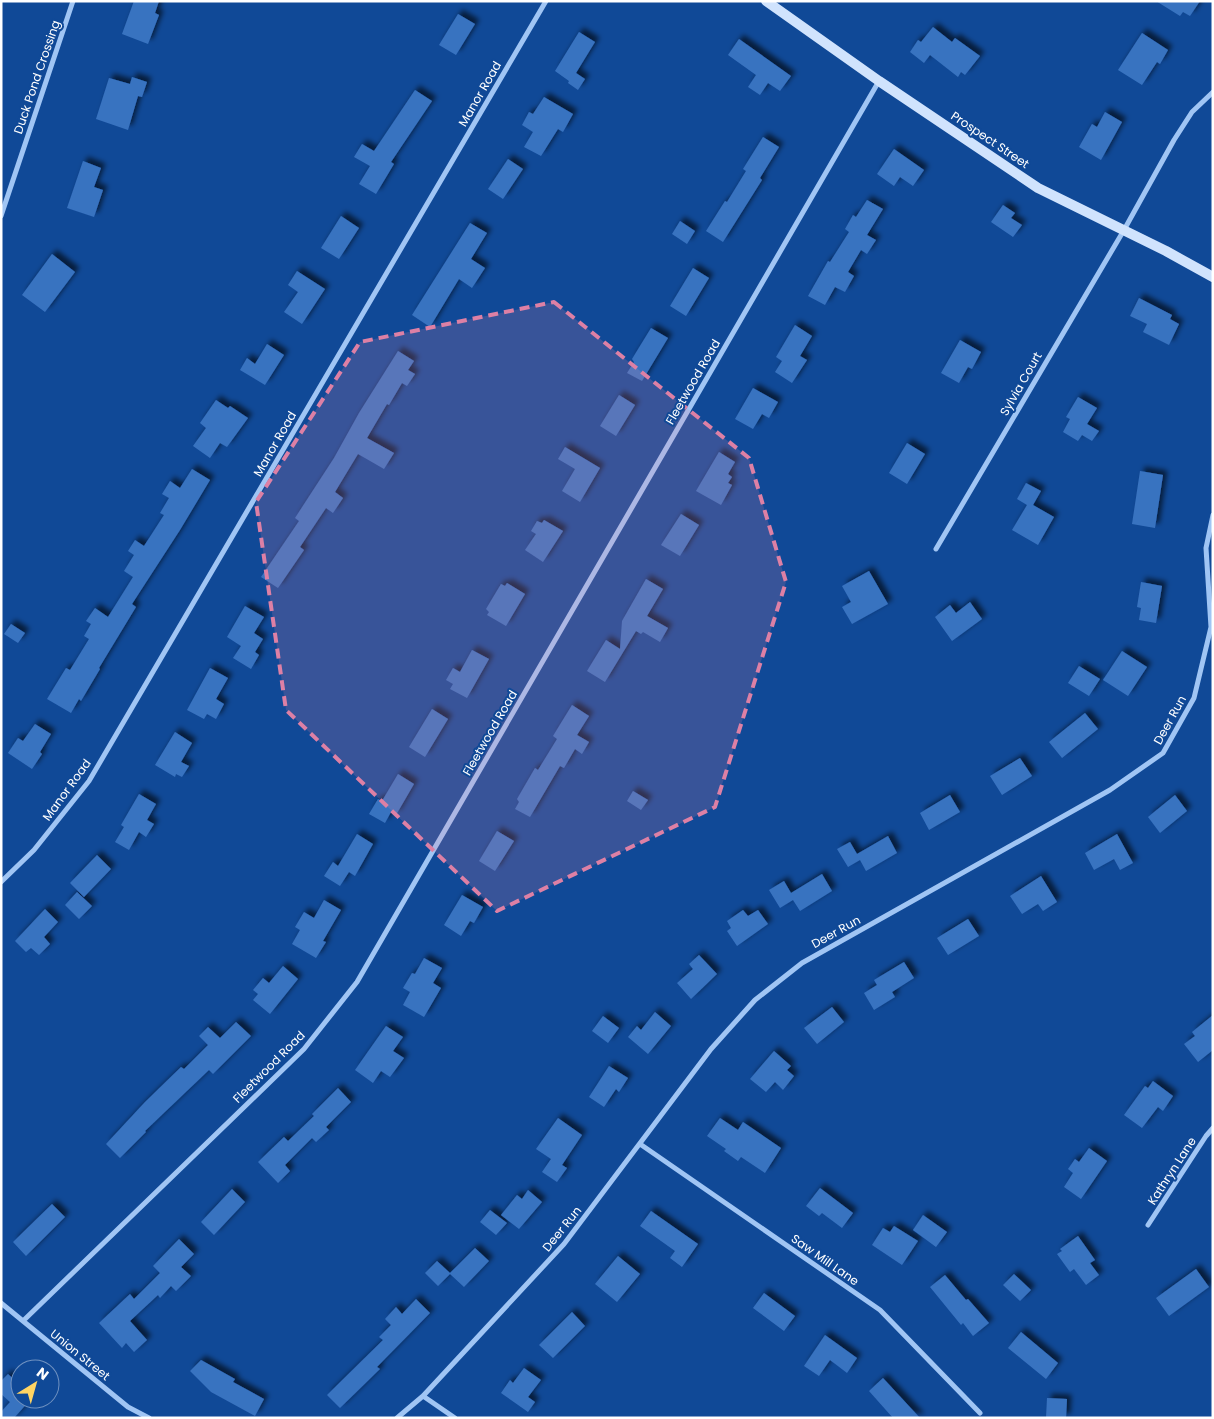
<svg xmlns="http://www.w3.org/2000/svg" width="1214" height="1419" font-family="Poppins,sans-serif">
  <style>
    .building { fill: #3973c0; filter: url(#shadow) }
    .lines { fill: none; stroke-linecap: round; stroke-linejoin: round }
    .street { stroke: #a0c5f4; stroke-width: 5 }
    .secondary { stroke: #d0e3fd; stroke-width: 10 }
    .marked { fill: #dd80a5; fill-opacity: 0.2; stroke: #dd80a5; stroke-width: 4; stroke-dasharray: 10 6; stroke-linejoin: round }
    .labels { text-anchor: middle; stroke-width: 4; stroke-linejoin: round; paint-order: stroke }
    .street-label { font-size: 12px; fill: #fff; stroke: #104997 }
  </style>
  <defs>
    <filter id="shadow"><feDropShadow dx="4.5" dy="-4.5" stdDeviation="2.5" flood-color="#0009"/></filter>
  </defs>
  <rect width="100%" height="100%" fill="#104997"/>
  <!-- building -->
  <path class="building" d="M134,1H159L155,13L159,15L148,44L122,34Z
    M1156,1H1200L1190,16L1183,12L1180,16Z
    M458,14L475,24L456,55L439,45Z
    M933,27L952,42L955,38L980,56L965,75L961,72L958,77L930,55L924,63L910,52L918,40L921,42Z
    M579,32L595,42L576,73L585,79L578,90L568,83L569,81L555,71Z
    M1142,33L1168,50L1160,64L1157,62L1142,85L1118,70Z
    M739,39L791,76L780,91L768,83L760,95L748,87L756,75L728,55Z
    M132,77L147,82L142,97L138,96L128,130L96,119L109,78L130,84Z
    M415,90L432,101L391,162L394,164L376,194L359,184L370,166L354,157L362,144L374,151Z
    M544,97L573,114L563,132L558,129L541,156L524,147L533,132L522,125L529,112L533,114Z
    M1105,112L1122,122L1101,160L1079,147L1092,124L1097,127Z
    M763,137L779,147L760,178L762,180L723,242L706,231L725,201L727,202L746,171L743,169Z
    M894,149L924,170L913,186L900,177L894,186L877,174Z
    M508,159L523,169L503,199L488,189Z
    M83,161L101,168L94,187L103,190L94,217L67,208Z
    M867,200L883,209L867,235L876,240L867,254L861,250L848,272L854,276L845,292L835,287L825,305L808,296L828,261L830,262L849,232L845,229L853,215L856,217Z
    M1003,205L1015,213L1011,218L1022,225L1013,237L991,222Z
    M341,216L359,228L339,259L321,248Z
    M680,221L695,231L687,244L672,234Z
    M470,223L487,233L471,259L485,268L472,288L459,279L430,327L412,315Z
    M52,254L75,272L45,312L22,295Z
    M693,268L709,278L686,316L670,306Z
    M297,271L325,289L302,324L284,312L298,292L288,285Z
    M1139,298L1172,315L1170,319L1179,324L1169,345L1143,332L1147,324L1130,316Z
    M795,325L812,336L800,356L807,360L792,383L775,372L782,361L776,357Z
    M651,328L668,338L642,381L627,373L634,362L632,359Z
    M960,340L981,352L972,369L968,367L959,383L941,373Z
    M267,344L284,355L265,385L240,370L247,358L255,364Z
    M398,351L414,361L408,370L415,374L407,386L402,383L389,405L387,404L367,438L394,453L384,469L358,454L335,492L343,498L333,513L326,508L300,547L304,550L278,588L261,577L299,521L295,518L334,458L359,413Z
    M753,388L778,402L769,418L762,414L753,429L735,419Z
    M619,395L635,405L616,436L600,426Z
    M1078,397L1097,408L1087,424L1099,431L1092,441L1082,435L1078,441L1063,432L1070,419L1066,417Z
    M216,400L228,408L230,406L248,418L227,447L220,443L210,458L193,446L206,428L200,423Z
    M907,443L925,454L907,484L889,473Z
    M565,447L600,468L580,502L562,491L575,469L558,459Z
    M719,452L735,462L728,474L732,477L728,483L732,485L721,505L696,491Z
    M192,469L210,480L180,530L132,604L136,607L99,668L100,669L81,701L79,699L71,713L47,699L66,668L70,670L89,639L84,636L91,624L86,621L95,608L108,617L133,577L124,571L134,555L128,551L135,540L144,546L164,515L160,513L169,498L162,494L170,481L180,488Z
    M1140,471L1163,475L1155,528L1132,524Z
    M1026,483L1041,491L1033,505L1054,517L1038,545L1012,530L1027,505L1017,499Z
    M681,514L699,525L680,556L661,545Z
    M544,520L563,531L543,562L525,550L536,534L531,531L537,521L542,523Z
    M869,571L888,604L852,624L842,607L851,602L842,586Z
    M646,579L663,589L647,616L668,628L660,642L643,632L641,634L636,631L605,682L587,671L606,640L620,649L622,621Z
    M1141,582L1162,586L1156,623L1139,620L1141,608L1137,607Z
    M507,583L525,594L506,626L487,615L489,612L486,609L501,584L505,586Z
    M970,602L982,619L952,641L935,617L950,605L956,613Z
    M245,606L264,617L254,633L263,639L255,652L259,655L251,669L233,658L241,646L227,637Z
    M11,624L25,633L18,643L4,634Z
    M472,650L489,659L467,698L450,689L453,684L446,680L453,668L460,672Z
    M1122,651L1147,667L1128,696L1103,680Z
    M1079,666L1100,679L1089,696L1068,683Z
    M210,668L228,678L216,699L224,704L216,719L207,714L204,719L187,710Z
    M572,705L589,716L577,735L589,742L582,754L575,749L564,768L560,766L530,817L515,809L519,802L517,799L535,768L538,770L557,739L553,736Z
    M432,709L448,719L425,757L409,747Z
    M1085,713L1098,729L1062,758L1049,742Z
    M35,724L51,734L40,752L42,754L32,769L8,753L18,738L23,741Z
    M175,732L192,743L181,762L189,766L182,777L176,774L175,777L155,765Z
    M1020,758L1032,776L1002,795L990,776Z
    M398,774L414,784L396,815L391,812L385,823L369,814L378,799L382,801Z
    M633,791L648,800L641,810L627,801Z
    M139,794L156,804L147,820L154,824L146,837L139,832L129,850L115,842L124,827L121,825Z
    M950,795L960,812L929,830L920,813Z
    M1175,795L1187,811L1160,833L1148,817Z
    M497,831L514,841L495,871L479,861Z
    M357,834L373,844L355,876L349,872L340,886L324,876L333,862L338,866Z
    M1117,834L1133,863L1120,870L1114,859L1094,870L1085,853Z
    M888,836L897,853L866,871L860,860L848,867L837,849L850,842L857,854Z
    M97,855L111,869L84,897L70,883Z
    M822,874L832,891L800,911L793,900L780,908L769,890L784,881L791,893Z
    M1041,876L1057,902L1043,911L1038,904L1022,914L1010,896Z
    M77,892L92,906L79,919L65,905Z
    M462,895L483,907L474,923L470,921L461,936L444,925Z
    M324,900L341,910L323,941L326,942L316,958L292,944L300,930L295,927L304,912L314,918Z
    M45,909L58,922L44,937L50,944L39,955L31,948L26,952L15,941Z
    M743,910L748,916L758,910L768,924L737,946L727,931L731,928L727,921Z
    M968,919L979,936L948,955L937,938Z
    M699,955L717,974L691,999L677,983L693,969L689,964Z
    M424,958L442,968L433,983L441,988L424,1017L403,1005L410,992L403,988L412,973L415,974Z
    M904,962L914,978L892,992L895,997L874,1010L864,993L877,985L874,980Z
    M283,966L298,979L270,1014L253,1000L258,994L253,990L263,978L269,983Z
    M832,1007L844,1022L817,1044L804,1028Z
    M655,1012L671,1026L648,1054L628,1037L637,1026L641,1030Z
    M1213,1015V1050L1198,1062L1184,1044L1195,1036L1192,1032Z
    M603,1016L619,1028L608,1043L592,1031Z
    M236,1022L251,1036L213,1074L209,1070L145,1131L146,1132L120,1158L106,1144L145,1102L181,1067L184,1069L208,1045L199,1036L208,1027L220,1038Z
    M386,1026L403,1037L393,1051L404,1058L390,1077L381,1071L373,1083L355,1070Z
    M774,1051L791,1066L787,1070L794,1076L783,1090L775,1082L766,1092L750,1079Z
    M609,1066L628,1078L619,1092L616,1089L604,1107L589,1097Z
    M1153,1081L1173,1096L1163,1111L1158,1107L1142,1128L1124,1115L1145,1086L1148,1088Z
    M338,1088L351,1102L326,1127L329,1130L316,1142L312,1138L285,1165L290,1171L278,1183L258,1162L284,1137L288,1141L314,1116L312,1114Z
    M558,1118L582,1135L562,1165L567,1168L557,1182L542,1172L551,1159L536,1149Z
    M720,1118L738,1130L743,1122L781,1148L765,1173L741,1157L738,1161L724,1151L726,1149L707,1136Z
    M1089,1148L1107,1161L1081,1199L1064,1187L1073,1173L1068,1169L1075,1159L1079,1162Z
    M820,1188L853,1213L842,1228L822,1213L819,1216L806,1206Z
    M232,1189L245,1202L214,1235L201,1222Z
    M528,1190L542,1202L519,1229L501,1215L517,1195L522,1199Z
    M52,1204L65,1217L26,1256L13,1242Z
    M490,1210L507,1223L496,1235L480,1222Z
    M651,1211L698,1244L682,1267L670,1258L675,1251L640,1226Z
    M923,1215L947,1232L936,1247L913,1230Z
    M894,1226L918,1241L902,1265L872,1245L883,1228L890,1232Z
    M1078,1236L1095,1260L1090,1263L1099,1275L1086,1285L1074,1269L1070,1272L1057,1254L1062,1251L1060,1249Z
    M179,1239L194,1254L181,1267L191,1276L176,1291L171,1286L160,1298L158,1295L130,1321L147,1340L134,1352L126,1343L122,1348L99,1323L130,1294L134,1299L160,1273L153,1266Z
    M475,1248L489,1261L464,1287L450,1274L438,1286L425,1273L437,1261L450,1273Z
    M618,1256L640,1274L617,1302L595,1284Z
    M1196,1269L1209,1287L1169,1316L1156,1298Z
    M1014,1274L1031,1290L1020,1301L1003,1285Z
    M945,1275L966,1300L968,1299L989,1323L973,1336L963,1323L961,1325L930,1287Z
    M764,1293L795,1316L784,1331L753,1308Z
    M416,1299L430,1313L377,1367L380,1369L340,1408L327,1395L383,1340L379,1337L391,1325L385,1319L396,1307L402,1314Z
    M572,1312L585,1326L553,1358L539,1345Z
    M1021,1332L1058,1363L1046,1379L1008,1348Z
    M825,1335L857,1358L847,1373L830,1360L819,1376L804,1366Z
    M201,1360L235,1379L233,1382L264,1399L255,1416L211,1392L190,1371Z
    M524,1368L541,1380L528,1397L535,1402L528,1412L501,1393L510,1380L513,1383Z
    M8,1374L20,1385V1399H31L14,1418H1V1412L10,1402L1,1394V1381Z
    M883,1378L920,1418H893L869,1391Z
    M1047,1398L1067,1399L1066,1418H1046Z"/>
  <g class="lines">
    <!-- street -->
    <path class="street" d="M1,216L73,1
      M936,549L1124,230L1174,140L1192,112L1213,92
      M1,882L34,850L89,781L546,1
      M640,1144L880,1310L980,1413
      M1148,1225L1206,1136L1213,1128
      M1,1303L128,1407L149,1418
      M23,1321L304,1049L357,982L879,81
      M423,1396L455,1418
      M397,1418L423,1396L564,1244L711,1049L755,1000L802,963L1110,790L1163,753L1194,698L1211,627L1206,548L1213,515"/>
    <!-- secondary -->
    <path class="secondary" d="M766,1L879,81L1038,188L1166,251L1213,277"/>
  </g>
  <!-- marked area -->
  <path class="marked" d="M554,302L749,458L786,582L715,807L497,911L286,710L256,502L360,342Z"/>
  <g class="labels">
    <!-- street labels -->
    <g class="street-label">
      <text transform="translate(37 77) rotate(-71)" y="4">Duck Pond Crossing</text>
      <text transform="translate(480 94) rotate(-60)" y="4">Manor Road</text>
      <text transform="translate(990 140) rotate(34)" y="4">Prospect Street</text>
      <text transform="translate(693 382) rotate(-60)" y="4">Fleetwood Road</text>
      <text transform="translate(1021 384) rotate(-60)" y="4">Sylvia Court</text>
      <text transform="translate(275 444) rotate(-60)" y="4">Manor Road</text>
      <text transform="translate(1170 720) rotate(-61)" y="4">Deer Run</text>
      <text transform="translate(490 733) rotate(-60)" y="4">Fleetwood Road</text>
      <text transform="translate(67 790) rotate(-54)" y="4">Manor Road</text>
      <text transform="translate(836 932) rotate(-29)" y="4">Deer Run</text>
      <text transform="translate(269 1067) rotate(-45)" y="4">Fleetwood Road</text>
      <text transform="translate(1172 1171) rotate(-57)" y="4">Kathryn Lane</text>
      <text transform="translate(562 1229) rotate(-51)" y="4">Deer Run</text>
      <text transform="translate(825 1260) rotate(35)" y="4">Saw Mill Lane</text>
      <text transform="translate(80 1355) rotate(39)" y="4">Union Street</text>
    </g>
  </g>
  <!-- border -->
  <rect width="1214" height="1419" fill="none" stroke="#ffffff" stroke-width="5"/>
  <!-- north arrow -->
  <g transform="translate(35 1384) rotate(37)"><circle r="24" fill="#104997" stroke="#7092c1"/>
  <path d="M0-4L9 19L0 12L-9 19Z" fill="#ffd463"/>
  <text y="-8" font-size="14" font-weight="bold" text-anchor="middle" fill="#ffffff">N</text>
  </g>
</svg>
